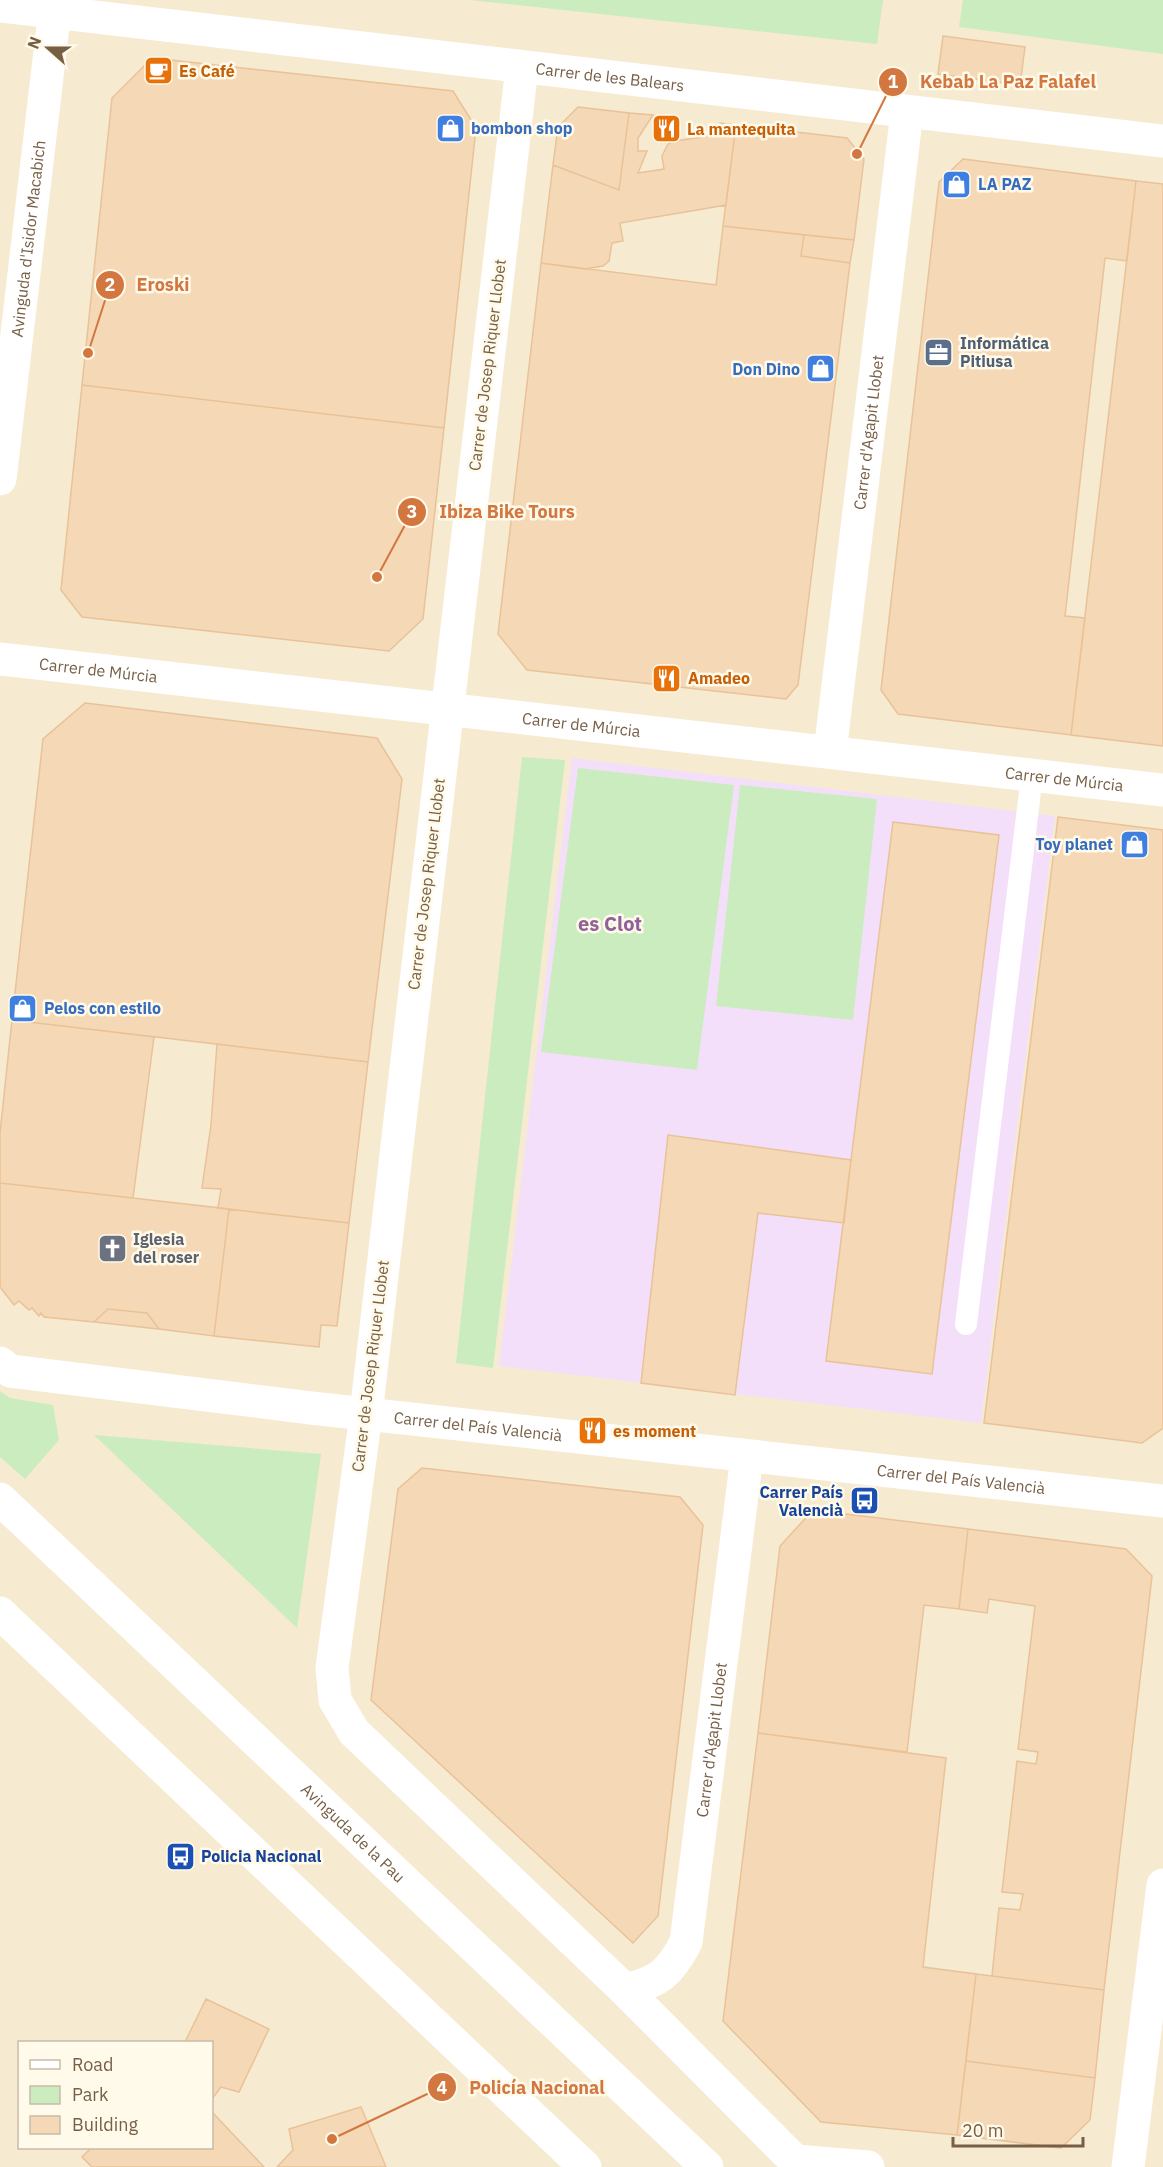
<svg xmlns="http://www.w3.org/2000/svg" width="1163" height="2167" font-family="'IBM Plex Sans',sans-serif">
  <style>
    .residential { fill: #f6ead0; fill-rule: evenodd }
    .education { fill: #f4dffa }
    .green { fill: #cbecbf }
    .building { fill: #f5d9b7; stroke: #e9c297; stroke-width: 1.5 }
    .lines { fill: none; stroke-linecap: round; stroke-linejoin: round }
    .lane { stroke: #fff; stroke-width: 22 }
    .street { stroke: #fff; stroke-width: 33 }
    .secondary { stroke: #fff; stroke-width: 33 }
    .labels { text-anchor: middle; stroke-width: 5; stroke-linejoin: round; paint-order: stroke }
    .food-label { font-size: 16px; font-weight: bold; fill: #c56008; stroke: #fffaea; text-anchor: start }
    .street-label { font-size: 16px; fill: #775f46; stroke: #fffaea }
    .shop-label { font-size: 16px; font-weight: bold; fill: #366cbe; stroke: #fffaea; text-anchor: start }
    .service-label { font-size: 16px; font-weight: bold; fill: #4e5e75; stroke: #fffaea; text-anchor: start }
    .worship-label { font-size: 16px; font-weight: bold; fill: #5b616d; stroke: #fffaea; text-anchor: start }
    .transit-label { font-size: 16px; font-weight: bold; fill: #164399; stroke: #fffaea; text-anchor: end }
    .quarter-label { font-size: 20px; font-weight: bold; fill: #90619b; stroke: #fffaea }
    .leader { fill: none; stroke: #d27740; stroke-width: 2 }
    .callout-dot { fill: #d27740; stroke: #fffaea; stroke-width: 2 }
    .mark-label { font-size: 18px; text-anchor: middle; font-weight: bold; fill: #fff }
    .callout-label { font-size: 18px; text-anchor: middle; font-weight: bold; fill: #d27740; stroke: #fffaea; stroke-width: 5; stroke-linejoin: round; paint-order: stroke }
  </style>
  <rect width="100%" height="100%" fill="#fef7e2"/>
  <!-- residential -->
  <path class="residential" d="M0,0H1163V2167H0ZM20,2042H212V2148H20Z"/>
  <!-- education -->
  <path class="education" d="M572,758L1055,816L981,1423L499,1366Z"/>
  <!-- green -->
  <path class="green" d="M470,0H883L877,44Z
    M963,0H1163V54L959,27Z
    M522,757L565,760L493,1368L456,1363Z
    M578,768L734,785L697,1070L541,1052Z
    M740,785L877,799L853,1020L716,1006Z
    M0,1391L10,1398L53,1405L59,1440L25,1479L0,1457Z
    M94,1435L321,1454L297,1628Z"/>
  <!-- building -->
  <path class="building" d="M943,36L1025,47L1020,85L938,74Z
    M152,58L453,91L476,128L444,428L82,385L112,98Z
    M578,107L629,113L619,190L553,165L558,127Z
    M629,113L653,115L638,138V151H647L638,173L664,169L662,156L668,144L674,141L718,135L720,123L736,125L726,205L620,223L623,241L612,243L609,261L603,266L584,269L541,263L553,165L619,190Z
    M736,125L847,138L864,159L854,240L723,226Z
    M963,159L1136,181L1127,261L1105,258L1065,616L1085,618L1071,735L898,714L881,690L939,182Z
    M1136,181L1163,184V746L1071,735Z
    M723,226L804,235L801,256L850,263L798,685L786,699L527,670L498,634L541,263L716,285Z
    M804,235L854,240L850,263L801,256Z
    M82,385L444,428L423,619L389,651L82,617L61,590Z
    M85,703L377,738L402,779L368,1062L12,1020L43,739Z
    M1058,817L1163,830V1428L1142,1443L984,1423Z
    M893,822L999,835L932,1374L826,1361Z
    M12,1020L154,1037L133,1198L0,1183V1133Z
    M217,1044L368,1062L349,1223L218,1208L221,1189L202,1188L211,1125Z
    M668,1135L851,1160L844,1223L758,1213L735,1395L641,1383Z
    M0,1183L229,1209L214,1336L159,1329L147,1313L108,1309L94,1322L44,1317L41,1313L39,1316L32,1308L29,1310L19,1301L14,1305L0,1287Z
    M229,1209L349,1223L337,1326L321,1325L319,1347L214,1336Z
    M108,1309L147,1313L159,1329L94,1322Z
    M422,1468L680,1497L703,1525L658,1916L633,1943L371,1700L398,1489Z
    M813,1510L968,1529L959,1609L924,1605L907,1752L758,1733L780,1546Z
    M968,1529L1126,1549L1152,1576L1104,1990L992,1976L999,1908L1020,1910L1023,1894L1002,1892L1017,1761L1036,1764L1038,1752L1018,1749L1035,1606L989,1599L987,1613L959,1609Z
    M758,1733L946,1758L923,1967L976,1974L957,2135L821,2122L723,2021Z
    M976,1974L1104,1990L1095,2078L966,2061Z
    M206,1999L269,2029L239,2092L221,2087L212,2099V2042H185Z
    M966,2061L1095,2078L1090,2120L1061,2148L957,2135Z
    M361,2107L386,2167H277L293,2150L289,2129Z
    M212,2112L264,2167H92L82,2157L91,2148H212Z"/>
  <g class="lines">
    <!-- lane -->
    <path class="lane" d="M966,1324L1032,775"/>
    <!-- street -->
    <g class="street">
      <path id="s1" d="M0,6L1163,141"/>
      <path d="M522,67L366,1414L332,1668L335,1700L354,1732L625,1990L801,2167"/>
      <path id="s2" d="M0,659L1163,790"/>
      <path id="s3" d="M830,752L907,112"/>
      <path id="s4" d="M625,1990C659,1982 670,1973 686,1942L747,1456"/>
      <path d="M796,2161L868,2167"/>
      <path d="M1128,2167L1163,1885"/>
    </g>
    <!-- secondary -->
    <g class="secondary">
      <path id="s5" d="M0,479L56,0"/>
      <path id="s6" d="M0,1363L10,1371L311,1408L1163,1501"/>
      <path id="s7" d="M0,1499L707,2167"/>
      <path d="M0,1613L585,2167"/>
    </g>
  </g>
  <!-- icons -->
  <defs>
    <symbol id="cafe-square" viewBox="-11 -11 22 22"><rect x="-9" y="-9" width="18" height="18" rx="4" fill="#e8710a" stroke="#fffaea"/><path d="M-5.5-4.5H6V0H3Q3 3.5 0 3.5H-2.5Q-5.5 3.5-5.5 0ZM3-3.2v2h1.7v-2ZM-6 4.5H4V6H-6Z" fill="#fff"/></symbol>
    <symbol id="shop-square" viewBox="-11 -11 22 22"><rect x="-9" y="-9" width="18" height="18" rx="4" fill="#3f7fe0" stroke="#fffaea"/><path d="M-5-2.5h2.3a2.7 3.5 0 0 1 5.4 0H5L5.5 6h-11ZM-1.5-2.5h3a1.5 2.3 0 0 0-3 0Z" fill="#fff"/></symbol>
    <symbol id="restaurant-square" viewBox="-11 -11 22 22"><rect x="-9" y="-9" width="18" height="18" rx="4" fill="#e8710a" stroke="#fffaea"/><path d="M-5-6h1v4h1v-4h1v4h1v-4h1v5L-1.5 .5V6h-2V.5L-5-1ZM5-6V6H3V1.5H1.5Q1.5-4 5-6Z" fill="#fff"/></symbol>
    <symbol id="office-square" viewBox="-11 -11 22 22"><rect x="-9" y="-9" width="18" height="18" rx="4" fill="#5c6f8a" stroke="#fffaea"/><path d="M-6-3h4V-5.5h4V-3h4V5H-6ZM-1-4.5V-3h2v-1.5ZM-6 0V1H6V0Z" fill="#fff"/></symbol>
    <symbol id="church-square" viewBox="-11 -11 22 22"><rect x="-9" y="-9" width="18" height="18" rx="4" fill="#6b7280" stroke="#fffaea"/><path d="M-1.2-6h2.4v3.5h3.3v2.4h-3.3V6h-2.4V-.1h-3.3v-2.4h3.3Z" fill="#fff"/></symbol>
    <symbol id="bus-square" viewBox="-11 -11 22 22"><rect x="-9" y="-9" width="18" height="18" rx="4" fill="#1a4fb4" stroke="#fffaea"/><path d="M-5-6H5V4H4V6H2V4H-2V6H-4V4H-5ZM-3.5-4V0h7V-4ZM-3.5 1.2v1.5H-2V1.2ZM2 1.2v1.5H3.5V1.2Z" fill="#fff"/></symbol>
  </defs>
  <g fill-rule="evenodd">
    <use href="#cafe-square" x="142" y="54" width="33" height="33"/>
    <use href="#shop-square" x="434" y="112" width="33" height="33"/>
    <use href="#restaurant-square" x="650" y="112" width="33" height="33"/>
    <use href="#shop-square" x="940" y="168" width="33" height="33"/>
    <use href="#office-square" x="922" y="336" width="33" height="33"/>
    <use href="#shop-square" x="804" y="352" width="33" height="33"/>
    <use href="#restaurant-square" x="650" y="662" width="33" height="33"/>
    <use href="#shop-square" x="1118" y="828" width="33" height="33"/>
    <use href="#shop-square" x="6" y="992" width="33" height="33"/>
    <use href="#church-square" x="96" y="1232" width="33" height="33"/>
    <use href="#restaurant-square" x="576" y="1414" width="33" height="33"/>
    <use href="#bus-square" x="848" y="1484" width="33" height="33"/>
    <use href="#bus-square" x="164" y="1840" width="33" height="33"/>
  </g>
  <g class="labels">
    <!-- food labels -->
    <g class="food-label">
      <text x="179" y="77">Es Café</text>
      <text x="687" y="135">La mantequita</text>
      <text x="688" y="684">Amadeo</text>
      <text x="613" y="1437">es moment</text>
    </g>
    <!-- street labels -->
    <g class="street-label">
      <text dy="6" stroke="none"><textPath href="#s1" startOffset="614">Carrer de les Balears</textPath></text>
      <text dy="6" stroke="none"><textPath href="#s5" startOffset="242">Avinguda d'Isidor Macabich</textPath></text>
      <text transform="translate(487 365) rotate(-83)" y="6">Carrer de Josep Riquer Llobet</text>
      <text dy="6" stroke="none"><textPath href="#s3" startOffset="322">Carrer d'Agapit Llobet</textPath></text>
      <text dy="6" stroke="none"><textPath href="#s2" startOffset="99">Carrer de Múrcia</textPath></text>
      <text dy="6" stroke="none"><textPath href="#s2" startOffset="585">Carrer de Múrcia</textPath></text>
      <text dy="6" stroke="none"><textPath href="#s2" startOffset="1071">Carrer de Múrcia</textPath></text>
      <text transform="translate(426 884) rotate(-83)" y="6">Carrer de Josep Riquer Llobet</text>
      <text transform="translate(370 1366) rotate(-83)" y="6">Carrer de Josep Riquer Llobet</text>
      <text dy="6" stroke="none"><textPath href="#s6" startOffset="484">Carrer del País Valencià</textPath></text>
      <text dy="6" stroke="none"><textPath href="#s6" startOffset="970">Carrer del País Valencià</textPath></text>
      <text dy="6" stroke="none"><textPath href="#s4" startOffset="285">Carrer d'Agapit Llobet</textPath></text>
      <text dy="6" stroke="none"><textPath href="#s7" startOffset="486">Avinguda de la Pau</textPath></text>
    </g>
    <!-- shop labels -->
    <g class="shop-label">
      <text x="471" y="134">bombon shop</text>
      <text x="978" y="190">LA PAZ</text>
      <text x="800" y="375" text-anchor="end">Don Dino</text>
      <text x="1113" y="850" text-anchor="end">Toy planet</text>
      <text x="44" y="1014">Pelos con estilo</text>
    </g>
    <!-- service labels -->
    <g class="service-label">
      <text x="960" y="349">Informática<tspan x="960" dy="18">Pitiusa</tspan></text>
    </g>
    <!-- worship labels -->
    <g class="worship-label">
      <text x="133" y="1245">Iglesia<tspan x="133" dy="18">del roser</tspan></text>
    </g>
    <!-- transit labels -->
    <g class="transit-label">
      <text x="843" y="1498">Carrer País<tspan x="843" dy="18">Valencià</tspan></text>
      <text x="201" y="1862" text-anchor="start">Policia Nacional</text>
    </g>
    <!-- quarter labels -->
    <g class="quarter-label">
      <text x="610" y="931">es Clot</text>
    </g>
  </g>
  <!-- callouts -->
  <path class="leader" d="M857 154L893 82M88 353L110 285M377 577L412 512M332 2139L442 2087"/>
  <g class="callout-dot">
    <circle cx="857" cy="154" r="6"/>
    <circle cx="88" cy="353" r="6"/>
    <circle cx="377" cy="577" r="6"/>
    <circle cx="332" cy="2139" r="6"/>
    <circle cx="893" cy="82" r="15"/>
    <circle cx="110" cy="285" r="15"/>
    <circle cx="412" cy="512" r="15"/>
    <circle cx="442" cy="2087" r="15"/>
  </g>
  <g class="mark-label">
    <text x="893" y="88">1</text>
    <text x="110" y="291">2</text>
    <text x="412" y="518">3</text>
    <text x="442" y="2094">4</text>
  </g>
  <g class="callout-label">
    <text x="1008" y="88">Kebab La Paz Falafel</text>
    <text x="163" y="291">Eroski</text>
    <text x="507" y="518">Ibiza Bike Tours</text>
    <text x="537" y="2094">Policía Nacional</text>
  </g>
  <!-- legend -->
  <rect x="18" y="2041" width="195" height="108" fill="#fffaea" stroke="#c9bca8" stroke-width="1.5"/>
  <rect x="30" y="2060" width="30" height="9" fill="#ffffff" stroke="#c9bca8" stroke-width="1.5"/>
  <text x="72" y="2071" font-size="18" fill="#775f46">Road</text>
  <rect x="30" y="2086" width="30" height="18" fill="#cbecbf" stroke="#c9bca8" stroke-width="1.5"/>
  <text x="72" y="2101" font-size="18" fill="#775f46">Park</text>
  <rect x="30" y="2116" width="30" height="18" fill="#f5d9b7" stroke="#c9bca8" stroke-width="1.5"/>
  <text x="72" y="2131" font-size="18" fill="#775f46">Building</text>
  <!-- north arrow -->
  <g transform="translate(48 48) rotate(291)" stroke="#fffaea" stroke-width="4.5" paint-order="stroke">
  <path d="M0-4.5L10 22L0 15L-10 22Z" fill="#775f46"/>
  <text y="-9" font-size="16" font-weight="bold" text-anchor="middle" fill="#775f46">N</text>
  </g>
  <!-- scale -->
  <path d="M953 2137v9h130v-9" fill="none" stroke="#775f46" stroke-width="3"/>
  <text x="962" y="2137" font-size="18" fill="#775f46" stroke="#fffaea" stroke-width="4.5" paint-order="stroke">20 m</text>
</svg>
